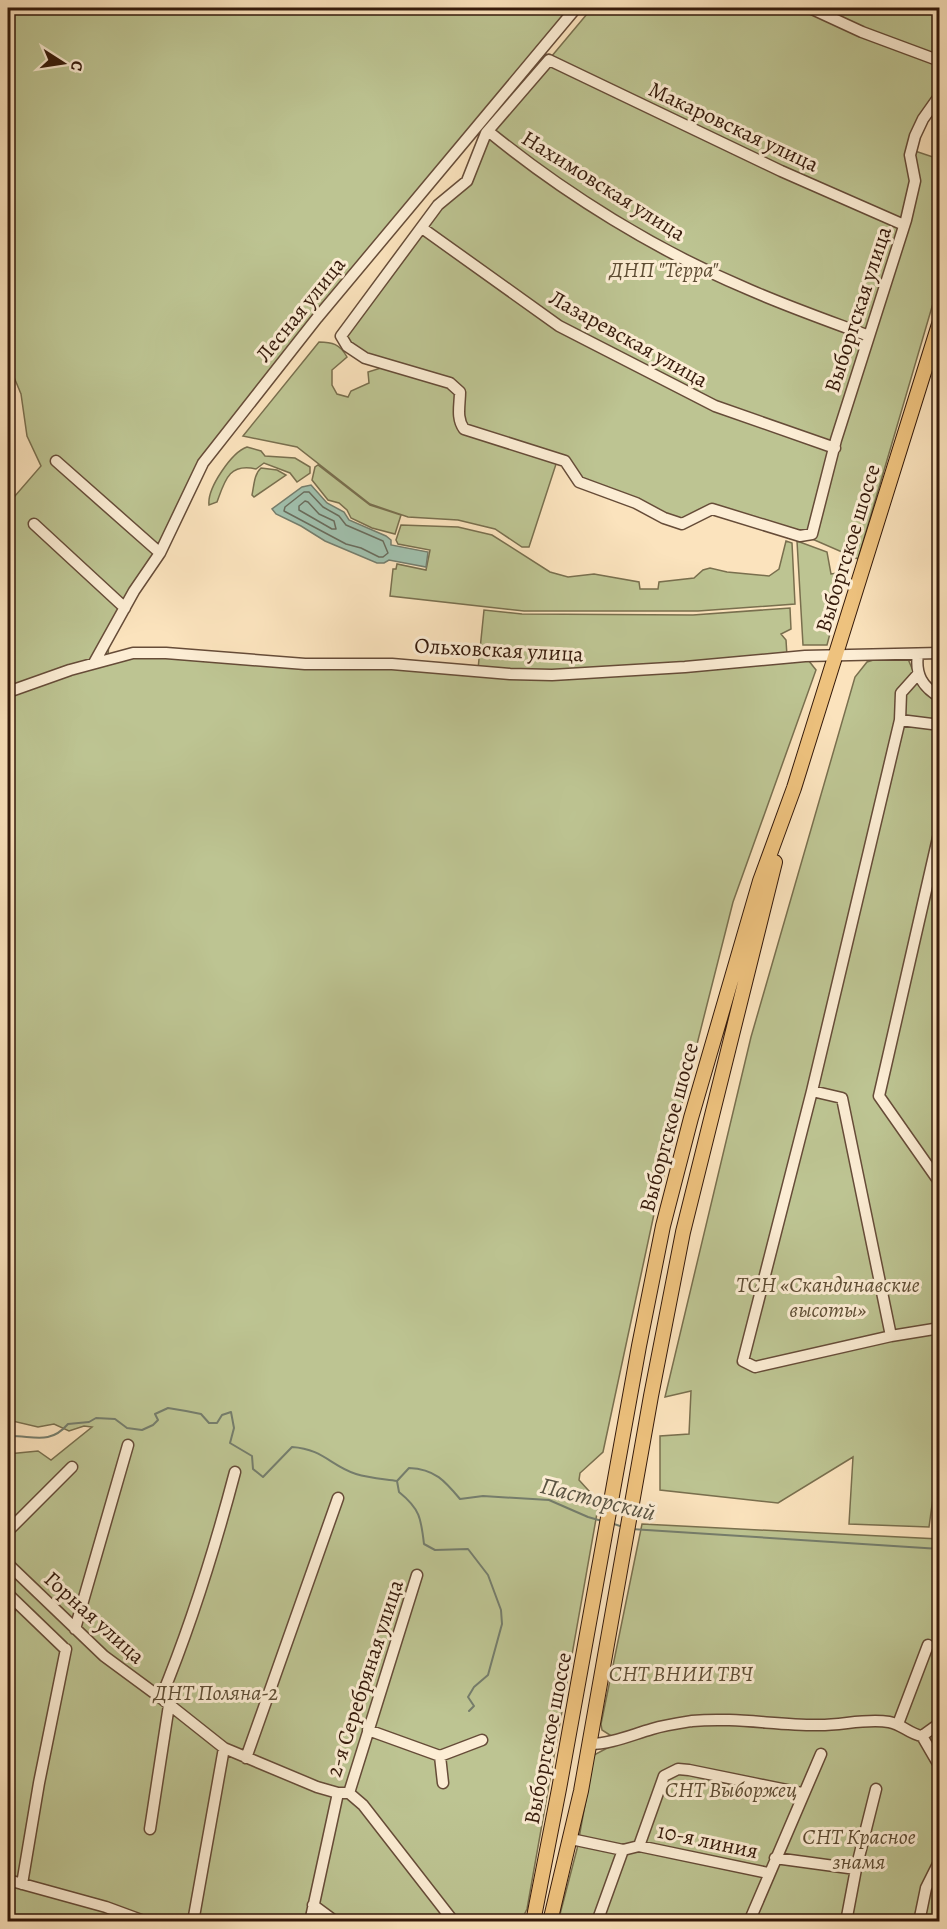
<svg xmlns="http://www.w3.org/2000/svg" width="947" height="1929" font-family="Alegreya,serif">
  <style>
    .green { fill: #bdc492; stroke: #796f4e; stroke-width: 1.5 }
    .water { fill: #a0bfac; stroke: #757d6c; stroke-width: 1.5 }
    .lines { fill: none; stroke-linecap: round; stroke-linejoin: round }
    .shore { stroke: #6a6c5c; stroke-width: 1.5 }
    .stream { stroke: #757d6c; stroke-width: 2 }
    .minor-casing { stroke: #664c38; stroke-width: 13 }
    .major-casing { stroke: #351a0b; stroke-width: 16 }
    .minor { stroke: #fcedd4; stroke-width: 10 }
    .major { stroke: #eec27e; stroke-width: 14 }
    .labels { text-anchor: middle; stroke-width: 6; stroke-linejoin: round; paint-order: stroke }
    .street-label { font-size: 22px; fill: #351a0b; stroke: #fcedd4 }
    .park-label { font-size: 22px; font-style: italic; fill: #5e4d34; stroke: #fcedd4 }
    .water-label { font-size: 24px; font-style: italic; fill: #5a5443; stroke: #fcedd4 }
  </style>
  <rect width="100%" height="100%" fill="#fbe3bd"/>
  <filter id="stains"><feTurbulence type="fractalNoise" baseFrequency=".00333" numOctaves="4"/><feColorMatrix values="0 0 0 0 .2 0 0 0 0 .09 0 0 0 0 .02 0 0 0 .5 -.17"/></filter>
  <radialGradient id="worn" r=".72"><stop offset=".6" stop-color="#630" stop-opacity="0"/><stop offset="1" stop-color="#630" stop-opacity=".3"/></radialGradient>
  <!-- green -->
  <path class="green" d="M8,8H560L571,14L221,438L109,635L108,659L125,654L478,669L484,610L522,614L693,615L790,608L791,629L781,634L786,640L787,656H805L816,670L733,902L654,1214L603,1452L580,1473L579,1480L599,1502L527,1909L521,1921H8V1454L38,1451L51,1460L92,1427L84,1426L69,1431L54,1424L38,1427L8,1420V504L41,466L27,436L21,394L11,370L8,369Z
    M592,8H939V109L934,107L930,110L915,151L939,159V283L858,559L803,535L712,509L682,524L579,482L557,461L529,547H522L495,529L458,520L408,517L370,504L297,447L243,436L319,342C332,342 340,344 347,357L332,370V385L337,394L348,397L351,391L369,383L368,372L381,368L341,336L421,230L460,189L485,136Z
    M247,447L261,451L265,456L295,458L310,467V473L297,482L290,473L264,463L256,469C229,463 225,480 217,502L209,505C207,488 232,452 247,447Z
    M318,465L370,505L401,515L395,534L372,528L351,518L347,510L339,503L328,500L312,480L315,467Z
    M261,468L277,470L286,475L254,497L252,495C254,486 254,474 261,468Z
    M401,525L458,527L492,535L550,572L568,577L594,574L639,582L640,589H658L659,582L694,578L703,570L710,568L727,572L769,576L779,569L786,541L792,543L795,604L698,611H524L390,596L393,569H396L397,564L426,570L430,550L398,544L396,540Z
    M797,541L827,552L831,574L846,572L827,645H803Z
    M883,657L908,659L917,680L940,700V1469H937L929,1527L849,1524L853,1457L778,1503L660,1490V1436L689,1434L691,1391L665,1397L751,1037L855,677L867,662Z
    M642,1524L939,1539V1723L926,1738L939,1730V1921L558,1922L577,1849L594,1755L613,1745V1737L602,1730L601,1724Z"/>
  <!-- water -->
  <path class="water" d="M311,485L327,503L344,512L349,520L386,536L391,540V545L428,552L426,567L389,560L384,563H377L325,541L301,526L276,514L272,509L302,487Z"/>
  <g class="lines">
    <!-- shore -->
    <path class="shore" d="M304,492H309L323,507L339,516L346,525L383,541L388,553L383,557H379L361,548L346,544L284,511L285,507Z
      M305,501L308,502L319,514L334,521L336,529H332L299,510V506Z"/>
    <!-- stream -->
    <path class="stream" d="M8,1436C32,1435 49,1446 68,1424L89,1422L96,1418L115,1419L127,1428L142,1430L153,1425L158,1420L155,1414L168,1408L186,1411L201,1414L209,1423H217L222,1415L231,1412L234,1428L230,1443L252,1456L253,1469L263,1477L292,1447C323,1449 331,1466 356,1474C369,1478 384,1479 397,1481L409,1468C435,1469 445,1481 460,1499L483,1496L549,1500L588,1517L602,1521
      M397,1481L399,1492C420,1509 421,1518 424,1544L435,1550L468,1549L488,1575L501,1610L502,1624L488,1675L474,1687L468,1697L474,1706L469,1711
      M611,1523L623,1527
      M631,1529L940,1549"/>
    <defs>
      <path id="minor" d="M810,8L862,32L940,61
        M488,131C565,194 657,251 750,290C789,307 829,321 869,336
        M904,225L781,171L549,60L486,133L467,181L438,205L341,336L347,346L365,358L450,383L460,392C460,405 456,418 464,429L565,461L579,482L636,503L664,518L682,524L712,509L800,536L812,534L836,440L906,220L915,181L910,155L915,136L923,119L940,95
        M422,228L559,326L715,406L835,448
        M56,461L160,553
        M34,524L125,608
        M918,654C915,674 922,687 940,697
        M94,663L134,591L160,553L203,463L317,318L576,8
        M918,674L901,693L900,720L812,1091L743,1361L755,1367L891,1336L940,1328
        M8,692L70,670L133,653H166L305,664H392L510,674L552,675L685,667L805,656L940,653
        M900,720L940,725
        M940,829L879,1096L940,1183
        M812,1091L842,1098L891,1336
        M8,1531L72,1467
        M8,1564L104,1656L161,1698L224,1748L317,1787L338,1793H349
        M8,1594L63,1647
        M8,1618L11,1598
        M75,1629L128,1445
        M161,1698C191,1625 215,1548 235,1472
        M898,1724L928,1645
        M368,1730L440,1756L482,1740
        M922,1736L940,1767
        M590,1744C611,1744 631,1735 652,1729C665,1725 679,1723 692,1721C734,1717 774,1725 816,1725C840,1726 865,1718 889,1722C902,1724 909,1734 922,1736L940,1723
        M440,1756L443,1783
        M246,1758L338,1498
        M349,1793L417,1575
        M349,1793L363,1805L454,1922
        M150,1829L169,1705
        M571,1839L623,1850
        M639,1846L768,1873
        M775,1858L856,1869
        M8,1880L106,1907L144,1921
        M22,1884L39,1783L66,1649
        M313,1905L336,1922
        M193,1922L224,1748
        M310,1922L338,1793
        M597,1922L623,1850L639,1846L664,1776L678,1769L689,1770L802,1793
        M749,1922L821,1754
        M846,1922L856,1869L876,1789
        M919,1922L926,1888L940,1860"/>
      <path id="major" d="M533,1922L559,1789L639,1346L663,1226L691,1118L760,881L794,788L940,321
        M550,1922L581,1791L651,1396L683,1232L775,862"/>
    </defs>
    <!-- minor casing -->
    <use href="#minor" class="minor-casing"/>
    <!-- major casing -->
    <use href="#major" class="major-casing"/>
    <!-- minor -->
    <use href="#minor" class="minor"/>
    <!-- major -->
    <use href="#major" class="major"/>
  </g>
  <g class="labels">
    <!-- street labels -->
    <g class="street-label">
      <text transform="translate(734 126) rotate(25)" y="8">Макаровская улица</text>
      <text transform="translate(604 185) rotate(32)" y="8">Нахимовская улица</text>
      <text transform="translate(300 309) rotate(-51)" y="8">Лесная улица</text>
      <text transform="translate(857 309) rotate(-72)" y="8">Выборгская улица</text>
      <text transform="translate(629 338) rotate(29)" y="8">Лазаревская улица</text>
      <text transform="translate(847 548) rotate(-73)" y="8">Выборгское шоссе</text>
      <text transform="translate(499 649) rotate(3)" y="8">Ольховская улица</text>
      <text transform="translate(668 1127) rotate(-75)" y="8">Выборгское шоссе</text>
      <text transform="translate(95 1617) rotate(42)" y="8">Горная улица</text>
      <text transform="translate(364 1678) rotate(-72)" y="8">2-я Серебряная улица</text>
      <text transform="translate(547 1738) rotate(-79)" y="8">Выборгское шоссе</text>
      <text transform="translate(708 1840) rotate(12)" y="8">10-я линия</text>
    </g>
    <!-- park labels -->
    <g class="park-label">
      <text x="664" y="277">ДНП "Терра"</text>
      <text x="828" y="1292">ТСН «Скандинавские<tspan x="828" dy="25">высоты»</tspan></text>
      <text x="681" y="1681">СНТ ВНИИ ТВЧ</text>
      <text x="216" y="1700">ДНТ Поляна-2</text>
      <text x="731" y="1797">СНТ Выборжец</text>
      <text x="859" y="1844">СНТ Красное<tspan x="859" dy="25">знамя</tspan></text>
    </g>
    <!-- water labels -->
    <g class="water-label">
      <text transform="translate(598 1499) rotate(14)" y="8">Пасторский</text>
    </g>
  </g>
  <!-- margin -->
  <rect width="947" height="1929" fill="none" stroke="#fbe3bd" stroke-width="30"/>
  <rect x="9" y="9" width="929" height="1911" fill="none" stroke="#351a0b" stroke-width="3"/>
  <rect x="15" y="15" width="917" height="1899" fill="none" stroke="#351a0b" stroke-width="1.5"/>
  <!-- north arrow -->
  <g transform="translate(63 63) rotate(102)" stroke="#fcedd4" stroke-width="4.5" paint-order="stroke">
  <path d="M0-4.5L10 22L0 15L-10 22Z" fill="#351a0b"/>
  <text y="-9" font-size="16" font-weight="bold" text-anchor="middle" fill="#351a0b">С</text>
  </g>
  <rect width="100%" height="100%" filter="url(#stains)"/>
  <rect width="100%" height="100%" fill="url(#worn)"/>
</svg>
